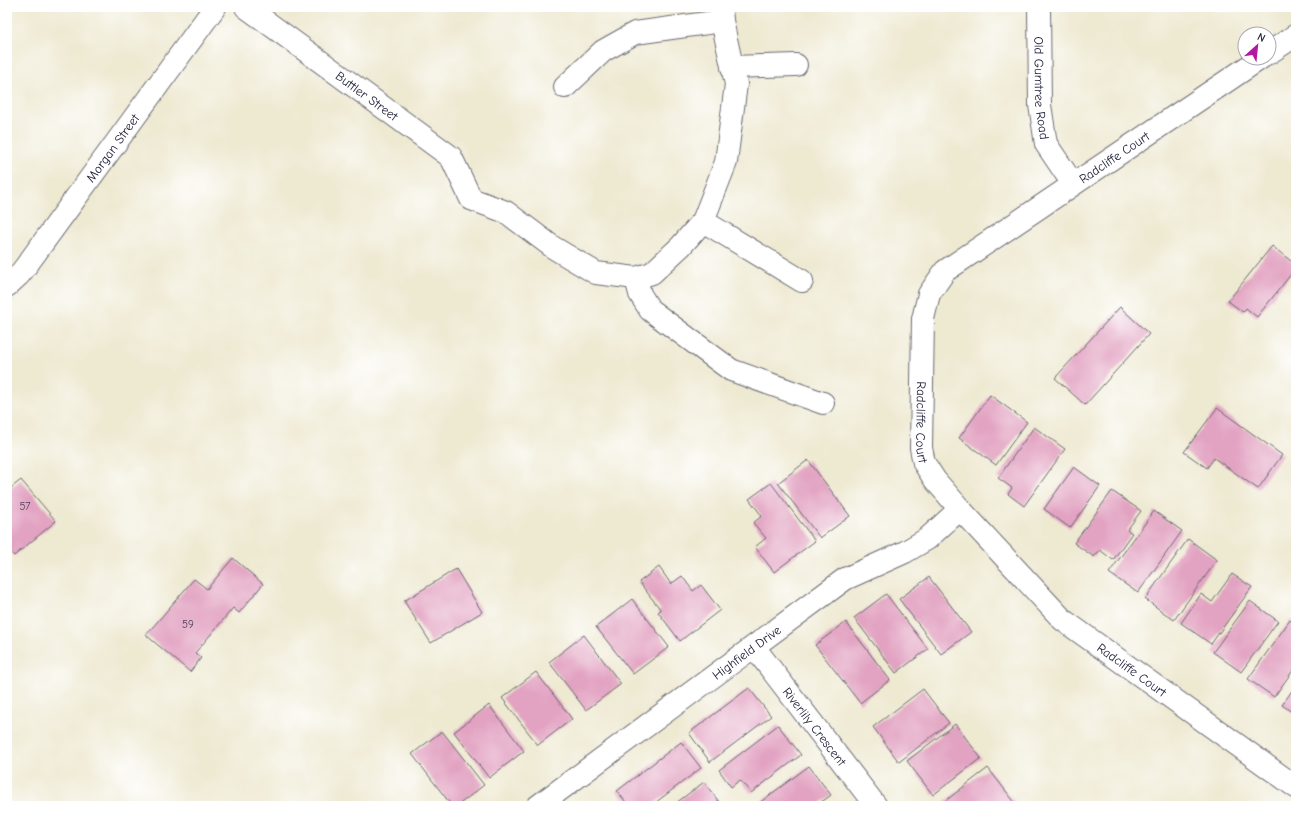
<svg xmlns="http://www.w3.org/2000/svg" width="1303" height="813" font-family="'Comic Neue',sans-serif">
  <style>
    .building { fill: #e2a2c1 }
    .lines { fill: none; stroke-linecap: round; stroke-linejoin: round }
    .street-casing { stroke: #696870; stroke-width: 24 }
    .street { stroke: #fff; stroke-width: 22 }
    .labels { text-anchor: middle; stroke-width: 3; stroke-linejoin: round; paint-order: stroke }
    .number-label { font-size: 11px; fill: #52425c }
    .street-label { font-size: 13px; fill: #22223b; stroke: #fff }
  </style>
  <rect width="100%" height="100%" fill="#fff"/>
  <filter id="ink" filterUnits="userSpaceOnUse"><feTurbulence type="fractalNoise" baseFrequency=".025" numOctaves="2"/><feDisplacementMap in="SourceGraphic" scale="8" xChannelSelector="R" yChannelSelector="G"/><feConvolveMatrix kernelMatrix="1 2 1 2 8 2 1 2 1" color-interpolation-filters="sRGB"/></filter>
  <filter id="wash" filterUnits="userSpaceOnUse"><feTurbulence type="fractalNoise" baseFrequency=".012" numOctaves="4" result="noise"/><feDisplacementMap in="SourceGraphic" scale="16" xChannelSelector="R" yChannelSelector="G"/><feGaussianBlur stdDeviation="0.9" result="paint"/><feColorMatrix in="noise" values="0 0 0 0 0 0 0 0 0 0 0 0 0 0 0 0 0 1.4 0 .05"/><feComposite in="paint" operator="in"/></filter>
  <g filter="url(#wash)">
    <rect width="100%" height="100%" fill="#eee9d1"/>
    <g id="blocks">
      <!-- building -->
      <path class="building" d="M1272,246L1296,265V268L1257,317L1246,308L1243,312L1228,301Z
        M1120,307L1149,334L1085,405L1055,378Z
        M990,395L1027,422L996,465L959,438Z
        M1217,408L1282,455L1258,489L1214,458L1207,468L1184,452Z
        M1034,427L1065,449L1024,506L1008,494L1012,488L998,478Z
        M808,460L850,516L820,538L778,483Z
        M1074,467L1100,486L1070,528L1044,509Z
        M21,480L56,521L14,556L7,548V491Z
        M771,483L815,541L774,572L755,547L766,538L753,523L762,516L749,499Z
        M1112,491L1141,511L1127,530L1132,533L1113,560L1100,550L1094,557L1074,543Z
        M1154,511L1182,531L1138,593L1109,573Z
        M1188,539L1217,560L1174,620L1145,599Z
        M233,558L263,584L239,613L233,608L195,653L201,658L190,672L146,635L194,579L207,589Z
        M659,567L671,584L682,576L693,591L701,585L720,610L680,641L658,612L661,610L639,582Z
        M456,569L482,612L431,643L404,601Z
        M1232,574L1252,587L1211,644L1181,623L1201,594L1212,602Z
        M929,577L971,632L941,654L899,599Z
        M886,594L928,649L896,673L854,618Z
        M632,599L669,647L633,674L596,627Z
        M1250,601L1278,621L1241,672L1213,652Z
        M1290,620L1296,624V666L1274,697L1248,679Z
        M846,622L890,680L860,703L815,645Z
        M584,635L621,684L586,710L549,662Z
        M536,672L572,719L538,745L502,698Z
        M1296,685V715L1282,705Z
        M749,688L771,716L710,762L689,733Z
        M923,689L949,723L899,762L873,727Z
        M489,705L524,751L489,778L454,732Z
        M955,724L981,758L933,795L907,761Z
        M778,725L801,755L751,793L740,780L731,787L719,770Z
        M442,731L484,785L457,806H452L412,754Z
        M681,742L701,768L651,806H629L617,791Z
        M809,766L831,795L816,806H755Z
        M988,768L1016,804L1013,806H941L940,805Z
        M704,782L722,806H672Z"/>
    </g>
  </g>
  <g filter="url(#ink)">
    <use href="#blocks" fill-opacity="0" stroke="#696870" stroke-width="1"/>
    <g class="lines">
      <defs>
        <g id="street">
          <path id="s1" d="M246,7L451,157L471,199L506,212L554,248L596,273L636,278L652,273L681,246L703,221L726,162L736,84L722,21L721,7"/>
          <path id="s2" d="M1039,7L1040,105L1046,144L1073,184"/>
          <path d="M1269,53L1296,35"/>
          <path id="s3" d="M1261,58L945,271L929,294L923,319L921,448L924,463L935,480L960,509L1063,620L1296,787"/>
          <path d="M732,67L796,65"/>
          <path d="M565,87L603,51L635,33L722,21"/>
          <path d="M703,221L802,281"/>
          <path d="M636,278L640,294L650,310L731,370L823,403"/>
          <path id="s4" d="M7,286L19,275L26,266L215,7"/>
          <path id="s5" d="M754,647L876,806"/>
          <path id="s6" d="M538,806L845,579L905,552L927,539L960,509"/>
        </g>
      </defs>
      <!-- street casing -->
      <use href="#street" class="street-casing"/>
      <!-- street -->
      <use href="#street" class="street"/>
    </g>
  </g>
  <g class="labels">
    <!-- number labels -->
    <g class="number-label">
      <text x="25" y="510">57</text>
      <text x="188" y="628">59</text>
    </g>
    <!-- street labels -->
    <g class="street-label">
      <text dy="5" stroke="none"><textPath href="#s2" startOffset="81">Old Gumtree Road</textPath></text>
      <text dy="5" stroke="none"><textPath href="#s1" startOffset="150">Buttler Street</textPath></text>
      <text dy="5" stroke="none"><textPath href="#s4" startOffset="174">Morgan Street</textPath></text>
      <text transform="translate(1114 157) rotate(-34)" y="5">Radcliffe Court</text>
      <text dy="5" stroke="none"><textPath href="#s3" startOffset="538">Radcliffe Court</textPath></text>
      <text dy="5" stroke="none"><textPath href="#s6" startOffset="259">Highfield Drive</textPath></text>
      <text dy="5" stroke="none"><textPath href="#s3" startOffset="874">Radcliffe Court</textPath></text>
      <text dy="5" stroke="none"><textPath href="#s5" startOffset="100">Riverlily Crescent</textPath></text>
    </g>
  </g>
  <!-- margin -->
  <rect width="1303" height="813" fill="none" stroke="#fff" stroke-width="24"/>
  <!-- north arrow -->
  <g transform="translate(1257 46) rotate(27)"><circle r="19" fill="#ffffff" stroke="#a7a7b1"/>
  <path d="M0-3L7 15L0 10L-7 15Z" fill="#b5179e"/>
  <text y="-6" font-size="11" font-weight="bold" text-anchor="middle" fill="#22223b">N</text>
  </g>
</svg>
